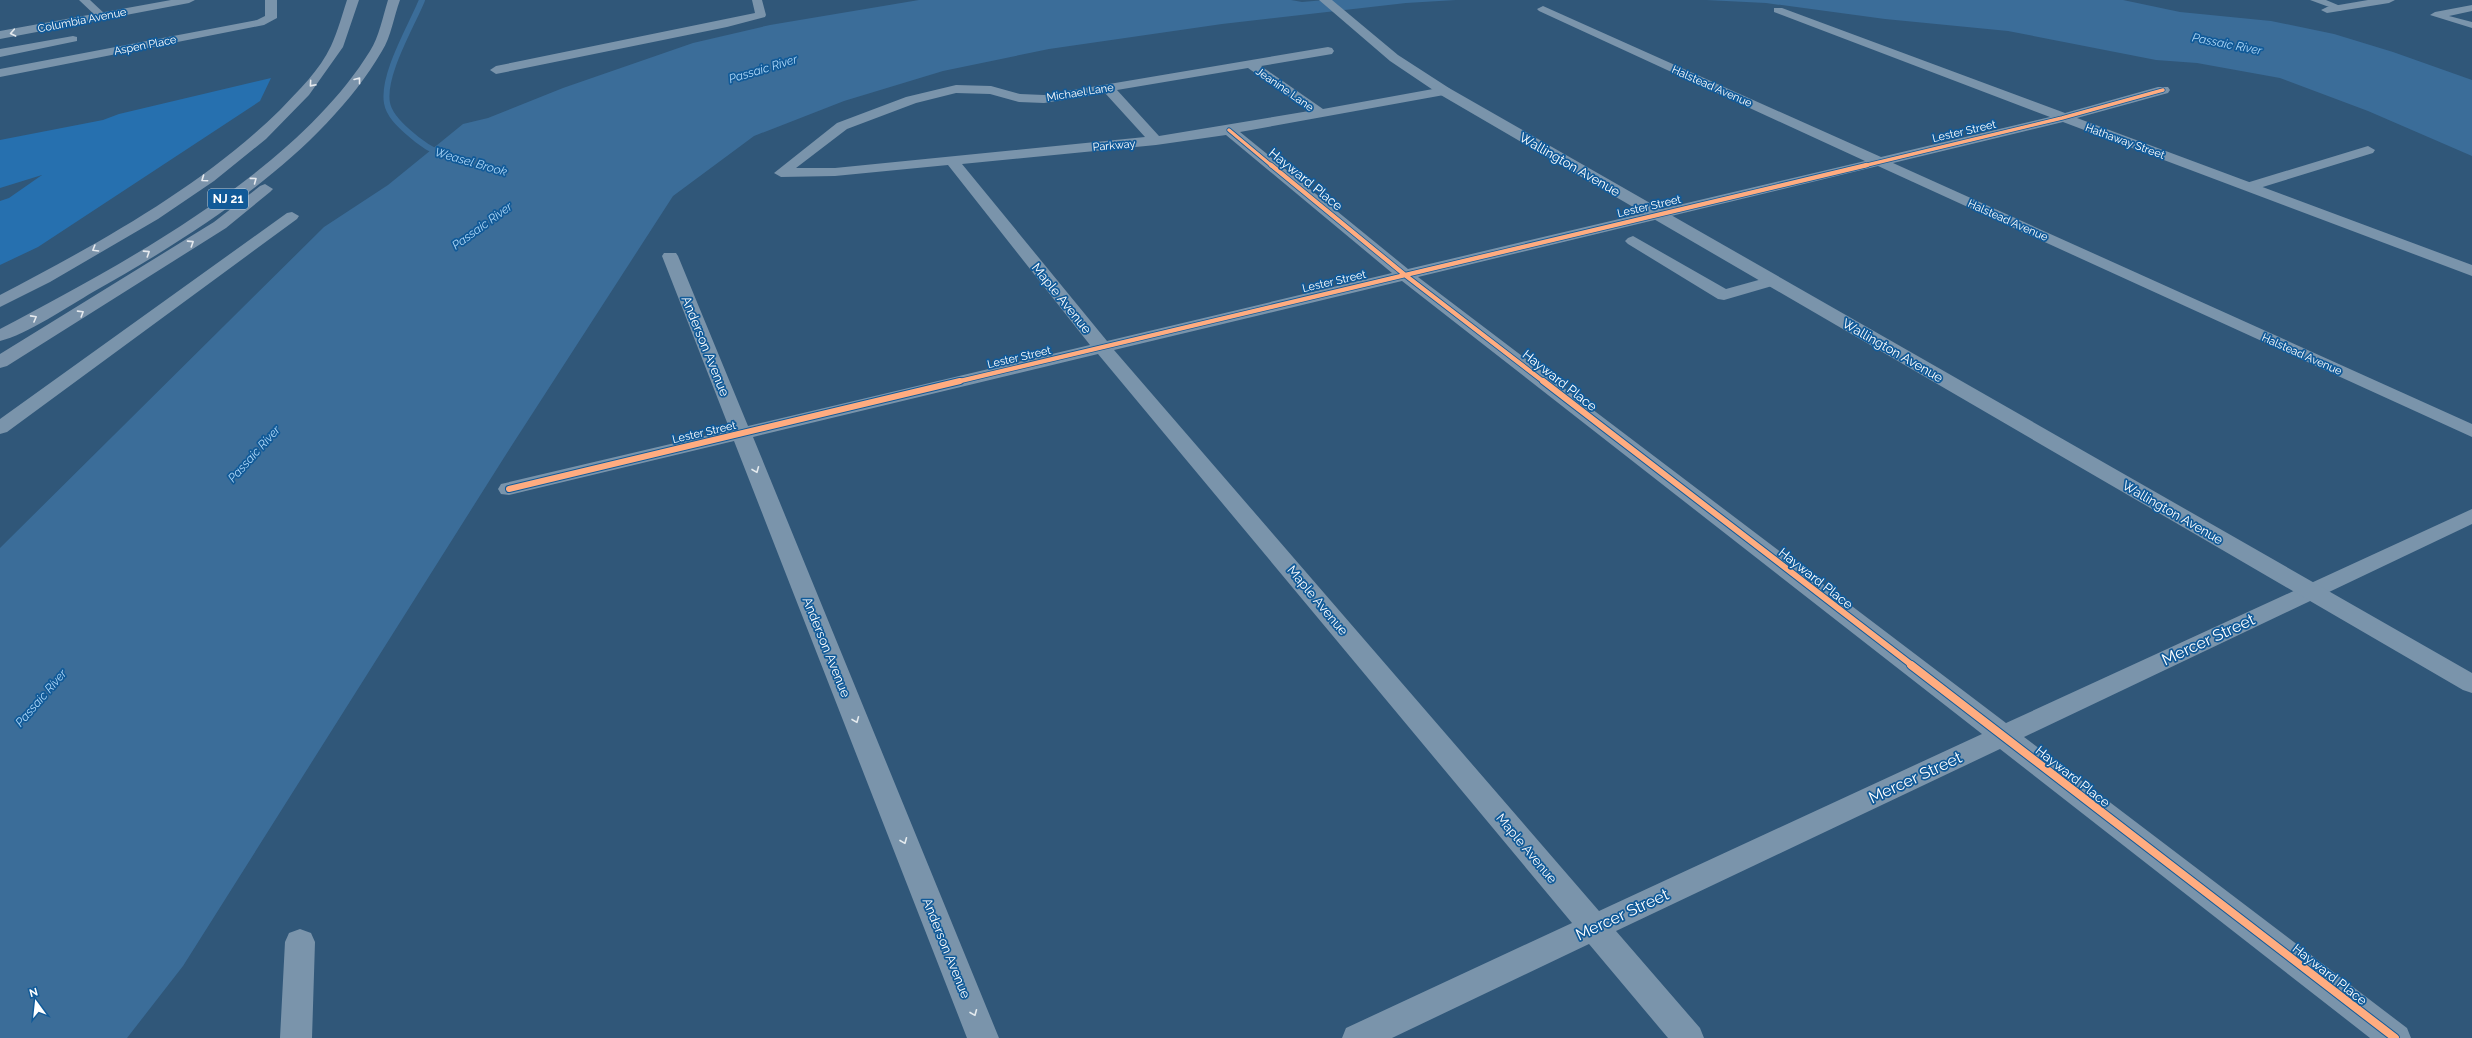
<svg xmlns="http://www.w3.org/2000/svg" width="2472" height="1038" font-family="Raleway,sans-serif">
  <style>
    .green { fill: #2670af }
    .water { fill: #3b6d99 }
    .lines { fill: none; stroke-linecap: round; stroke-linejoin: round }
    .stream { stroke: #3b6d99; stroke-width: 6 }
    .service { fill: #7a94ab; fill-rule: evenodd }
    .minor { fill: #7a94ab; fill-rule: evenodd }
    .tertiary { fill: #7a94ab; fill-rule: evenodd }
    .motorway { fill: #7b93aa; fill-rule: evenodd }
    .cycleway-far3-casing { stroke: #115a98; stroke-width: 5 }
    .cycleway-far2-casing { stroke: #115a98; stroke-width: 6 }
    .cycleway-far1-casing { stroke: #115a98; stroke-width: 8 }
    .cycleway-casing { stroke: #115a98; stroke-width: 10 }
    .cycleway-far3 { stroke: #ffac80; stroke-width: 3.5 }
    .cycleway-far2 { stroke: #ffac80; stroke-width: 4.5 }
    .cycleway-far1 { stroke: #ffac80; stroke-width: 6 }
    .cycleway { stroke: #ffac80; stroke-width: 8 }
    .oneway { stroke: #e4eaee }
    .oneway2 { stroke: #e5e9ee }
    .labels { text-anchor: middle; stroke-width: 3.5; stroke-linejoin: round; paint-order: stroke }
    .far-street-label { font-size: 11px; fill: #fff; stroke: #115a98 }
    .far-water-label { font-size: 12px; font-style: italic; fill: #afd9fa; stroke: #115a98 }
    .shield { fill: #115a98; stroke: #b8cee0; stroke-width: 1 }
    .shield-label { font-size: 12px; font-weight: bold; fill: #fff }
    .street-label { font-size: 13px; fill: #fff; stroke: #115a98 }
    .near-street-label { font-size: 16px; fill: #fff; stroke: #115a98 }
  </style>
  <rect width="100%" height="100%" fill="#305779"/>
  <!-- green -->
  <path class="green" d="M271,78L260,101L38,247L0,265V201L9,198L42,175L0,188V140L103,120L119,114Z"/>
  <!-- water -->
  <path class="water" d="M919,0H1291L1302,2L1325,0H1456L1406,3L1222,24L1049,49L943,71L844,101L754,136L673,196L505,456L183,966L127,1038H0V548L324,227L388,185L463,124L488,118L563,88L693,43L770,25Z
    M1706,0H2123L2180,12L2271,21L2334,34L2393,52L2472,80V156L2368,111L2280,78L2197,63L2156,60L2008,31L1885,19L1766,3Z"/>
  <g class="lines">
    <!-- stream -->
    <path class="stream" d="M422,0C411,27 382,75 387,103C389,115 400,125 408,132C419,142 430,150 444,155"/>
    <!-- service -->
    <path class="service" d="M79,0H90L107,16L106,18H98Z
      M752,0H762L766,15L765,17L727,27L496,74L490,70L496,66L755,13Z
      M2310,0H2326L2345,8L2340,11Z
      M2472,5V11L2449,16L2472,22V28L2430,15L2435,12Z
      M73,36L77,37V41L0,57V49Z
      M2368,146L2375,150L2373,153L2253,190L2248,191L2241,187L2243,184Z
      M292,212L299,216L297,219L7,432L0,434V419L287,213Z
      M1633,236L1726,289L1773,276L1781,281L1779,284L1724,300L1718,299L1628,244L1625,241L1628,238Z"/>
    <!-- minor -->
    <path class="minor" d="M171,0H195L189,3L0,39V31Z
      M265,0H277V18L264,25L0,77V69L257,20L265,16Z
      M2368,0H2395L2389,3L2327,13L2321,10L2327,7Z
      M1543,6L1881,157L2050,117L1774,12V8H1782L2065,113L2158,87H2168L2170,90L2168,93L2077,118L2472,265V276L2063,122L1893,163L2472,424V437L1878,166L1418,277L2006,723L2472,509V524L2024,737L2407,1028L2411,1038H2370L2000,749L1616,931L1700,1028L1704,1038H1668L1589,944L1392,1038H1342L1346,1028L1572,923L1098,354L753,437L999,1038H967L734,441L509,495L501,494L498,489L501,484L730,430L662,256L664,253H676L678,256L748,426L1090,345L948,165L835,176L781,177L774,173L837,123L906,97L956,85L991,86L1020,94L1044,95L1328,47L1332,48L1334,51L1332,54L1261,66L1323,109L1444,87L1449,88L1451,91L1449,94L1444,95L1240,132L1408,269L1865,161L1539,11L1537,9ZM1248,68L1309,111L1159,136L1117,90ZM956,93L990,94L1019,102L1044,103L1105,93L1145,137L835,168H796L847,129L916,103ZM1226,135L1392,273L1107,341L962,164L1156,145ZM1402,281L1982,734L1599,911L1114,350Z
      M300,929L311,933L315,942L312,1038H280L285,942L289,933Z"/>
    <!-- tertiary -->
    <path class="tertiary" d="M1319,0H1332L1398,55L1449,88L2472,673V693L2463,690L1439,94L1390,61Z"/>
    <!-- motorway -->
    <path class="motorway" d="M347,0H359L343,47L309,95L266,139L214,181L158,219L50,282L0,307V295C99,243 200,188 280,110C298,91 320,70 331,46C338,31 342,15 347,0Z
      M388,0H400C394,16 391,37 382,51C322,154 195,235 93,292C69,306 26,335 0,341V329C123,264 295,172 370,51C379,37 383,16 388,0Z
      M265,184L273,189L270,192L226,228L7,366L0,368V354L214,222L260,186Z"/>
    <defs>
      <path id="cycleway-far3" d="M1229,130L1272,166
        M1863,166L2062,118L2163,90"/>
      <path id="cycleway-far2" d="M1271,165L1405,275L1544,382
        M956,382L1867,165"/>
      <path id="cycleway-far1" d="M1543,381L1913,666
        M509,489L960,381"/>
      <path id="cycleway" d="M1911,665L2395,1038"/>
    </defs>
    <!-- cycleway-far3 casing -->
    <use href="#cycleway-far3" class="cycleway-far3-casing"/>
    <!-- cycleway-far2 casing -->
    <use href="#cycleway-far2" class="cycleway-far2-casing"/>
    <!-- cycleway-far1 casing -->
    <use href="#cycleway-far1" class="cycleway-far1-casing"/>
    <!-- cycleway casing -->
    <use href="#cycleway" class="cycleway-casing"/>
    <!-- cycleway-far3 -->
    <use href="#cycleway-far3" class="cycleway-far3"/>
    <!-- cycleway-far2 -->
    <use href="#cycleway-far2" class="cycleway-far2"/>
    <!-- cycleway-far1 -->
    <use href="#cycleway-far1" class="cycleway-far1"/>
    <!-- cycleway -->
    <use href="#cycleway" class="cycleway"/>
  </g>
  <!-- one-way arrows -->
  <defs><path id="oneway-chevron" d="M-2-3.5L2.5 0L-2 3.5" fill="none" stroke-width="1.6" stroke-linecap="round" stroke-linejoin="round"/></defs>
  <g class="oneway">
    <use href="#oneway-chevron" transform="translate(13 33) rotate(169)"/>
    <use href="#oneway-chevron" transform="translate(756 470) rotate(68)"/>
    <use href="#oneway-chevron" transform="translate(856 720) rotate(68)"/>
    <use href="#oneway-chevron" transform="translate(904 841) rotate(68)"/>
    <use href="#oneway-chevron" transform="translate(974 1013) rotate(68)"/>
  </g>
  <g class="oneway2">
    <use href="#oneway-chevron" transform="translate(358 80) rotate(-52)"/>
    <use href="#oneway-chevron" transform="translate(312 84) rotate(131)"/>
    <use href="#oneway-chevron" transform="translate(204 179) rotate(145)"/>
    <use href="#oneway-chevron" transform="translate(254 180) rotate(-37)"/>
    <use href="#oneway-chevron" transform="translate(191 243) rotate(-33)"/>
    <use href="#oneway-chevron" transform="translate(95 249) rotate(149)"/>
    <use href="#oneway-chevron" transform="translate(147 253) rotate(-33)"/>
    <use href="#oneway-chevron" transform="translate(81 313) rotate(-32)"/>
    <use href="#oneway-chevron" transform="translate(34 318) rotate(-29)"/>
  </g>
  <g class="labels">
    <!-- far-street labels -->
    <g class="far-street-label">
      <text transform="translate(82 20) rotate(-11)" y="4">Columbia Avenue</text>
      <text transform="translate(145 45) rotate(-11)" y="4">Aspen Place</text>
      <text transform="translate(1712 86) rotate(24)" y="4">Halstead Avenue</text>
      <text transform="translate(1285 89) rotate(35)" y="4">Jeanine Lane</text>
      <text transform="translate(1080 92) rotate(-9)" y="4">Michael Lane</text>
      <text transform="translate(1964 131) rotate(-13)" y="4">Lester Street</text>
      <text transform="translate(2125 141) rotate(20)" y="4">Hathaway Street</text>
      <text transform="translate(1114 145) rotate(-5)" y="4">Parkway</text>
      <text transform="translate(1649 206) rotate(-13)" y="4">Lester Street</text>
      <text transform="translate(2008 220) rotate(24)" y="4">Halstead Avenue</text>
      <text transform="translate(1334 281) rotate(-13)" y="4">Lester Street</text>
      <text transform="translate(2302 354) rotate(24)" y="4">Halstead Avenue</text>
      <text transform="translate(1019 357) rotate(-13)" y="4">Lester Street</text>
      <text transform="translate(704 432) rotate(-13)" y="4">Lester Street</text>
    </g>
    <!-- far-water labels -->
    <g class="far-water-label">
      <text transform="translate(2227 44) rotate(11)" y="4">Passaic River</text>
      <text transform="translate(763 69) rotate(-17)" y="4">Passaic River</text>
      <text transform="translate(471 162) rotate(16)" y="4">Weasel Brook</text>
      <text transform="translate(482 226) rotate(-36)" y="4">Passaic River</text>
      <text transform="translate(254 454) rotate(-48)" y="4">Passaic River</text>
      <text transform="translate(41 698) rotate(-49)" y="4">Passaic River</text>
    </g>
    <!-- shield labels -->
    <rect class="shield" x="208" y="189" width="40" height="20" rx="3"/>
    <g class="shield-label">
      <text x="228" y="203">NJ 21</text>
    </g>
    <!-- street labels -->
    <g class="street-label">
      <text transform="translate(1570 164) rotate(30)" y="5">Wallington Avenue</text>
      <text transform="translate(1306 179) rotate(39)" y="5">Hayward Place</text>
      <text transform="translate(1062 298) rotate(51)" y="5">Maple Avenue</text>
      <text transform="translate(706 346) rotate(68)" y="5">Anderson Avenue</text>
      <text transform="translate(1893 350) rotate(30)" y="5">Wallington Avenue</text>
      <text transform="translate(1560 380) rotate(38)" y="5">Hayward Place</text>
      <text transform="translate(2173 512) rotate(30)" y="5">Wallington Avenue</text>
      <text transform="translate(1816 578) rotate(38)" y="5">Hayward Place</text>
      <text transform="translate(1318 600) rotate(50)" y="5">Maple Avenue</text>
      <text transform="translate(827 647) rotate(68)" y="5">Anderson Avenue</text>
      <text transform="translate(2073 776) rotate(38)" y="5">Hayward Place</text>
      <text transform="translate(1527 848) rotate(50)" y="5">Maple Avenue</text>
      <text transform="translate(947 948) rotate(68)" y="5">Anderson Avenue</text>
      <text transform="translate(2330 974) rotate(38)" y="5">Hayward Place</text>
    </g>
    <!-- near-street labels -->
    <g class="near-street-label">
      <text transform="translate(2208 639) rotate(-25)" y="6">Mercer Street</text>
      <text transform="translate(1915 777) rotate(-25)" y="6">Mercer Street</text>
      <text transform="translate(1622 914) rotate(-25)" y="6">Mercer Street</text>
    </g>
  </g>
  <!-- north arrow -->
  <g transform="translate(36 1002) rotate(345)" stroke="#115a98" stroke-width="3" paint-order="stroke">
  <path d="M0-3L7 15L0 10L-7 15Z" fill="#ffffff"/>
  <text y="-6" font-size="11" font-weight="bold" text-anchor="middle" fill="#ffffff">N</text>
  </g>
</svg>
